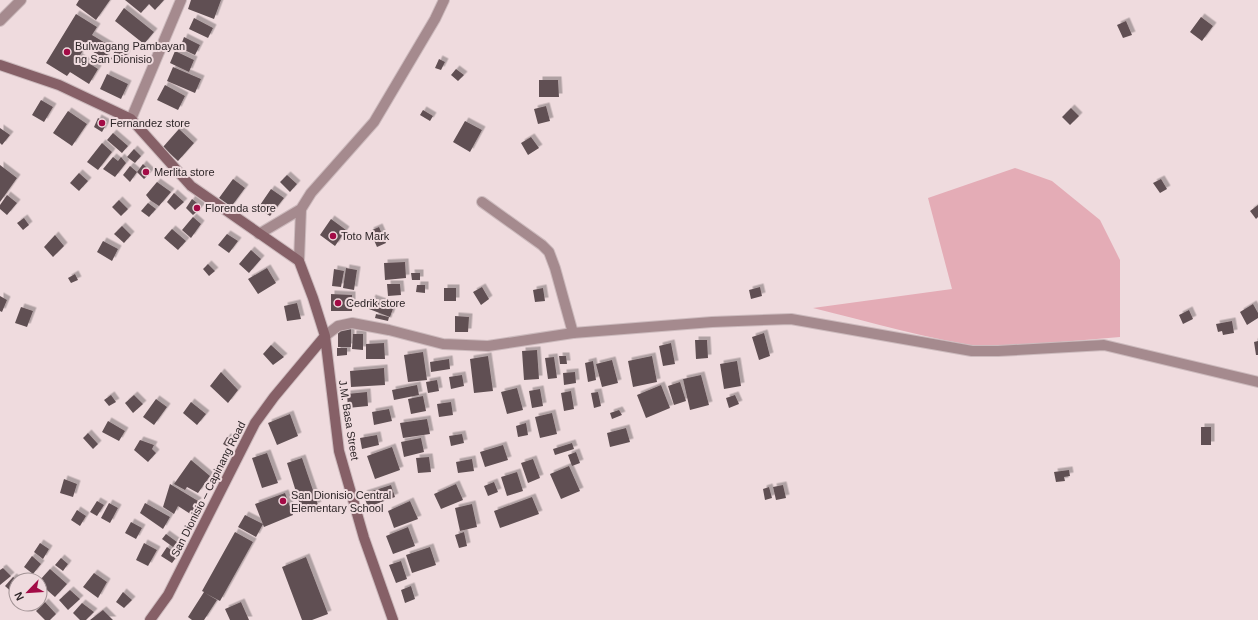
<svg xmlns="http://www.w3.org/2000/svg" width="1258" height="620" font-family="Arial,sans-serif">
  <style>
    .green { fill: #e4acb6 }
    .building { fill: #605053; filter: url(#shadow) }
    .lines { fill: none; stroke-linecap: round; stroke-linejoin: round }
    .minor-casing { stroke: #ccbabd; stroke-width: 12 }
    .tertiary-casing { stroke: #ccbabd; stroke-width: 12 }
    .secondary-casing { stroke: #ccbabd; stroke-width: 12 }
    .minor { stroke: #a58a8e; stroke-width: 10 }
    .tertiary { stroke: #a58a8e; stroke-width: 10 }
    .secondary { stroke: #866067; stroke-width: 10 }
    .poi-dot { fill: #a30b46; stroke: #efdbde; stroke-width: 1.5 }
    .labels { text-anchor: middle; stroke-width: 4; stroke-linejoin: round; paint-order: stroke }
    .poi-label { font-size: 11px; fill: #2e2628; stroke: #efdbde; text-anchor: start }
    .street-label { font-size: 11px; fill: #2e2628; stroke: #efdbde }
  </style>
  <defs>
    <filter id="shadow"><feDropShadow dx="3.5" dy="-3.5" stdDeviation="0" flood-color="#0004"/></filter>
  </defs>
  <rect width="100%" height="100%" fill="#efdbde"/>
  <!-- green -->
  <path class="green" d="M1015,168L1052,181L1100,220L1120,260V337L990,348C930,340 871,322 813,308L952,289L928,198Z"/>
  <!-- building -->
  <path class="building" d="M79,0H110L96,20L76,5Z
    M125,0H164L155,10L149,4L141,13Z
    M191,0H221L214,19L188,9Z
    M124,8L154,32L144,44L115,21Z
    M76,14L97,27L92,35L112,47L105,59L85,47L79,57L98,69L89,84L70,72L67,76L46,63Z
    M1201,17L1213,26L1202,41L1190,32Z
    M194,18L213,28L208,38L189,29Z
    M1126,21L1132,35L1123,38L1117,25Z
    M184,37L200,45L195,55L180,48Z
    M116,48L127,54L121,64L111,59Z
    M175,51L194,60L189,72L170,63Z
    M439,59L445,62L441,70L435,68Z
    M173,67L201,79L195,93L167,81Z
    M456,69L464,75L458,81L451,75Z
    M107,74L128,84L121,99L100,89Z
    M539,80H558L559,97H539Z
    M165,85L185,96L178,110L157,100Z
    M41,100L53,107L44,122L32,115Z
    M546,106L550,121L538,124L534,109Z
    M1071,108L1079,116L1070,125L1062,117Z
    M423,110L433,116L430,121L420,115Z
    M68,111L87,124L72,146L53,133Z
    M98,118L107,123L102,132L94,127Z
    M465,121L482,130L470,152L453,142Z
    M0,128L10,135L2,145L0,143Z
    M179,129L194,143L178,161L163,147Z
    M113,133L128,146L122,153L107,140Z
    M531,137L539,148L528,155L521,143Z
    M102,143L112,152L98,170L87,162Z
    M134,149L141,156L135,163L127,157Z
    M113,157L118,161L121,157L126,163L115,177L103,169Z
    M143,164L151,172L144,179L137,172L130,182L123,175L130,166L137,172Z
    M0,165L17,178L0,202Z
    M79,173L88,181L79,191L70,183Z
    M287,175L297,184L290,192L280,182Z
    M233,179L245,188L231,207L219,198Z
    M1161,179L1167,189L1160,193L1153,183Z
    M157,182L171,192L159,206L150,200L146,195Z
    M271,189L284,198L270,216L258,208Z
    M174,193L184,202L175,210L167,202Z
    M7,195L17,203L7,215L0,209V205Z
    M192,199L202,207L193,215L186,208Z
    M119,200L128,209L121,216L112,207Z
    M148,203L156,209L149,217L141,211Z
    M1258,205V217L1256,219L1250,211Z
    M193,217L201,224L191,238L182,230Z
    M24,218L29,225L23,230L17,223Z
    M331,219L346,230L335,246L320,235Z
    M122,226L131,235L124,243L114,234Z
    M379,227L386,243L377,247L370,231Z
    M172,229L186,241L178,250L164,238Z
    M227,234L238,241L229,253L218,245Z
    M55,235L64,246L53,257L44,247Z
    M103,241L118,249L112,261L97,252Z
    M251,250L261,259L249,273L239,264Z
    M405,262L406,278L385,280L384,263Z
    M208,264L215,271L209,276L203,269Z
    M267,268L276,283L258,294L248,279Z
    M346,268L357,270L354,290L343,288Z
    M334,269L344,271L341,287L332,286Z
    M411,273H420V280H412Z
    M75,274L78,280L71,283L68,278Z
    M387,284H400L401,295L388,296Z
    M417,285H425V293L416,292Z
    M482,287L489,299L481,305L473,292Z
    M760,287L762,296L751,299L749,290Z
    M444,288H456V301H444Z
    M543,288L545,301L535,302L533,290Z
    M331,294L352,295V311H331Z
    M0,296L7,300L2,312L0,311Z
    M372,298L394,306L390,317L369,309Z
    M297,303L301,319L287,321L284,306Z
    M1253,304L1258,313V318L1247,325L1240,312Z
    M21,307L33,311L27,327L15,323Z
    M1189,310L1193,319L1183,324L1179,315Z
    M376,314L389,317L388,321L375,318Z
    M455,316L469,317L468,332H455Z
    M1232,321L1234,333L1223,335L1222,331L1218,332L1216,324Z
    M351,327V347H338V328Z
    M764,333L770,356L759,360L752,337Z
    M353,334H363V350L352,349Z
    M695,340H707L708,358L696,359Z
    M1258,341V355H1256L1254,342Z
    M384,343L385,359H366V344Z
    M671,343L675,364L663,366L659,346Z
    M271,345L284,357L273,365L263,354Z
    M337,348H347V355L337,356Z
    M537,350L539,379L524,380L522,351Z
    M423,352L427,380L408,382L404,355Z
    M488,356L493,391L474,393L470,359Z
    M559,356H566L567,364H560Z
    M652,356L657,382L633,387L628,361Z
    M554,357L557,378L548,379L545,358Z
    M449,359L450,369L431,372L430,362Z
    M612,360L618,383L602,387L596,364Z
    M593,361L596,380L588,382L585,363Z
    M737,361L741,386L724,389L720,364Z
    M384,368L385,385L351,387L350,371Z
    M221,372L238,390L228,403L210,386Z
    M575,372L576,383L564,385L563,373Z
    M462,375L464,386L451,389L449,377Z
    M701,375L709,405L690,410L683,379Z
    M437,380L439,391L428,393L426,382Z
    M680,382L686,401L674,405L668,386Z
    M417,385L419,395L394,400L392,390Z
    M661,385L670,408L646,418L637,395Z
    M517,388L523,410L507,414L501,392Z
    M540,389L543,406L532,408L529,391Z
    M571,391L574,409L564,411L561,393Z
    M367,392L368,406L348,408L347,394Z
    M598,392L601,406L594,408L591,393Z
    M111,395L116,402L109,406L104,400Z
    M134,395L143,404L133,413L125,403Z
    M735,395L739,404L729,408L726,398Z
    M423,396L426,411L411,414L408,399Z
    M156,399L167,407L154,425L143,417Z
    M191,402L206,414L197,425L183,413Z
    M451,402L453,415L439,417L437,404Z
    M389,409L392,421L374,425L372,412Z
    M619,410L622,415L612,419L610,413Z
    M552,413L557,434L540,438L535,417Z
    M290,414L298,436L277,445L268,423Z
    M427,419L430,434L403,438L400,423Z
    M108,421L125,431L119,441L102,432Z
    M526,423L528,435L518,437L516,426Z
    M1201,427H1211V445H1201Z
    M626,428L630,442L610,447L607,433Z
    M88,433L98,444L93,449L83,438Z
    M462,434L464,443L451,446L449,436Z
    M377,435L379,445L362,449L360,438Z
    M227,437L232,439L228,447L223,444Z
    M421,438L424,452L404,457L401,442Z
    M140,440L154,445L152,449L156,453L148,462L134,450Z
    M572,443L574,449L555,455L553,449Z
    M503,445L508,460L485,467L480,452Z
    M392,447L400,470L375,479L367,456Z
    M576,452L580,463L572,466L568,455Z
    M267,453L278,483L262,488L252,458Z
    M429,457L431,472L418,473L416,458Z
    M302,458L318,505L302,511L287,463Z
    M472,459L474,471L458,473L456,462Z
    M533,459L540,478L528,483L521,463Z
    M191,460L210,476L198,493L187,487L185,490L174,484Z
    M569,466L580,491L561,499L550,474Z
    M1069,470L1070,476L1064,477L1065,481L1056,482L1054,472Z
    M517,472L523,491L507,496L501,477Z
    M64,479L77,484L73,497L60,493Z
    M494,482L498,492L488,496L484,486Z
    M170,484L198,501L192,515L178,506L174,514L163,507Z
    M456,484L463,500L441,509L434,494Z
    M391,485L395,497L368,507L363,494Z
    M783,485L786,498L776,500L773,487Z
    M769,487L772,498L765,500L763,489Z
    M285,493L293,515L264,527L255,504Z
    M532,497L539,514L500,528L494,511Z
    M97,501L104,505L97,516L90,512Z
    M410,501L418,519L394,528L388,511Z
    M109,503L118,508L110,523L101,518Z
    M145,503L170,517L163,529L140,513Z
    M472,504L477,527L460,531L455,508Z
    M77,510L86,516L80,526L71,520Z
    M245,515L263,524L256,537L238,527Z
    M131,522L142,528L136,539L125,533Z
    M408,527L415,546L393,554L386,536Z
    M235,532L253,542L220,601L205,593L217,600L204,620H192L188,617L204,592L202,591Z
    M464,532L467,546L459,548L455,535Z
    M166,534L177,542L173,547L162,539Z
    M40,543L49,549L43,559L34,552Z
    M144,543L157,550L148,566L136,560Z
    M167,547L178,555L172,563L161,556Z
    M430,547L436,565L412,573L406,555Z
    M32,556L41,564L33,574L24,567Z
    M306,557L328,614L312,620H302L282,567Z
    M61,558L68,564L63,571L55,565Z
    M401,561L407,579L396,583L389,565Z
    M3,568L11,576L0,585V570Z
    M50,569L67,584L55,597L40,584V580Z
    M94,573L107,582L98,598L83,587Z
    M13,577L18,580H16V596L5,586Z
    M411,586L415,599L405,603L401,590Z
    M70,590L80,599L68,610L59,600Z
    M123,592L132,600L124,608L116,602Z
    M45,602L56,614L50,620H45L36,611Z
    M241,602L249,620H230L225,609Z
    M82,603L94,612L86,620H80L73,613Z
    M103,610L113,620H90Z"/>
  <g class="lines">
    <defs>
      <path id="minor" d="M131,119L181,0
        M482,202L542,245L549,252L555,268L573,333
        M259,234L301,209
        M299,261L301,209L311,193L374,122L435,19L444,0"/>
      <path id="tertiary" d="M0,21L21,0
        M325,336L338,326L352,323L389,330L443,344L488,346L573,333L712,322L791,319L972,351H998L1104,345L1258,382"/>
      <path id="secondary" d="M0,65L59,85L131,119L191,186L299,261L313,298L325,336L339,451L364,538L393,620
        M150,620L168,595L255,423L274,397L325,336"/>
    </defs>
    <!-- minor casing -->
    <use href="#minor" class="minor-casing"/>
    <!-- tertiary casing -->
    <use href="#tertiary" class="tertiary-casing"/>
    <!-- secondary casing -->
    <use href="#secondary" class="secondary-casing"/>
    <!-- minor -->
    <use href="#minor" class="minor"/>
    <!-- tertiary -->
    <use href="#tertiary" class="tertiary"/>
    <!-- secondary -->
    <use href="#secondary" class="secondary"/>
  </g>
  <!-- markers -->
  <g class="poi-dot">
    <circle cx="67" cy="52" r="4"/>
    <circle cx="102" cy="123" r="4"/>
    <circle cx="146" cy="172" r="4"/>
    <circle cx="197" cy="208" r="4"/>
    <circle cx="333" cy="236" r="4"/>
    <circle cx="338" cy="303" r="4"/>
    <circle cx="283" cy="501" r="4"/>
  </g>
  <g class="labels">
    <!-- poi labels -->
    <g class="poi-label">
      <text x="75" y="50">Bulwagang Pambayan<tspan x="75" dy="13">ng San Dionisio</tspan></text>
      <text x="110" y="127">Fernandez store</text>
      <text x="154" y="176">Merlita store</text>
      <text x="205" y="212">Florenda store</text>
      <text x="341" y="240">Toto Mark</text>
      <text x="346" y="307">Cedrik store</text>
      <text x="291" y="499">San Dionisio Central<tspan x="291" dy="13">Elementary School</tspan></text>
    </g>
    <!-- street labels -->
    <g class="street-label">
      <text transform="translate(349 420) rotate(81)" y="4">J.M. Basa Street</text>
      <text transform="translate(208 489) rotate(-63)" y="4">San Dionisio – Capinang Road</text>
    </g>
  </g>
  <!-- north arrow -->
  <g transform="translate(28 592) rotate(245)"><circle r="19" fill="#efdbde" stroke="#a29395"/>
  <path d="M0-3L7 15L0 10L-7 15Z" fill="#a30b46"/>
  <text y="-6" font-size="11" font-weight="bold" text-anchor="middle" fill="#2e2628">N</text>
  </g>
</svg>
